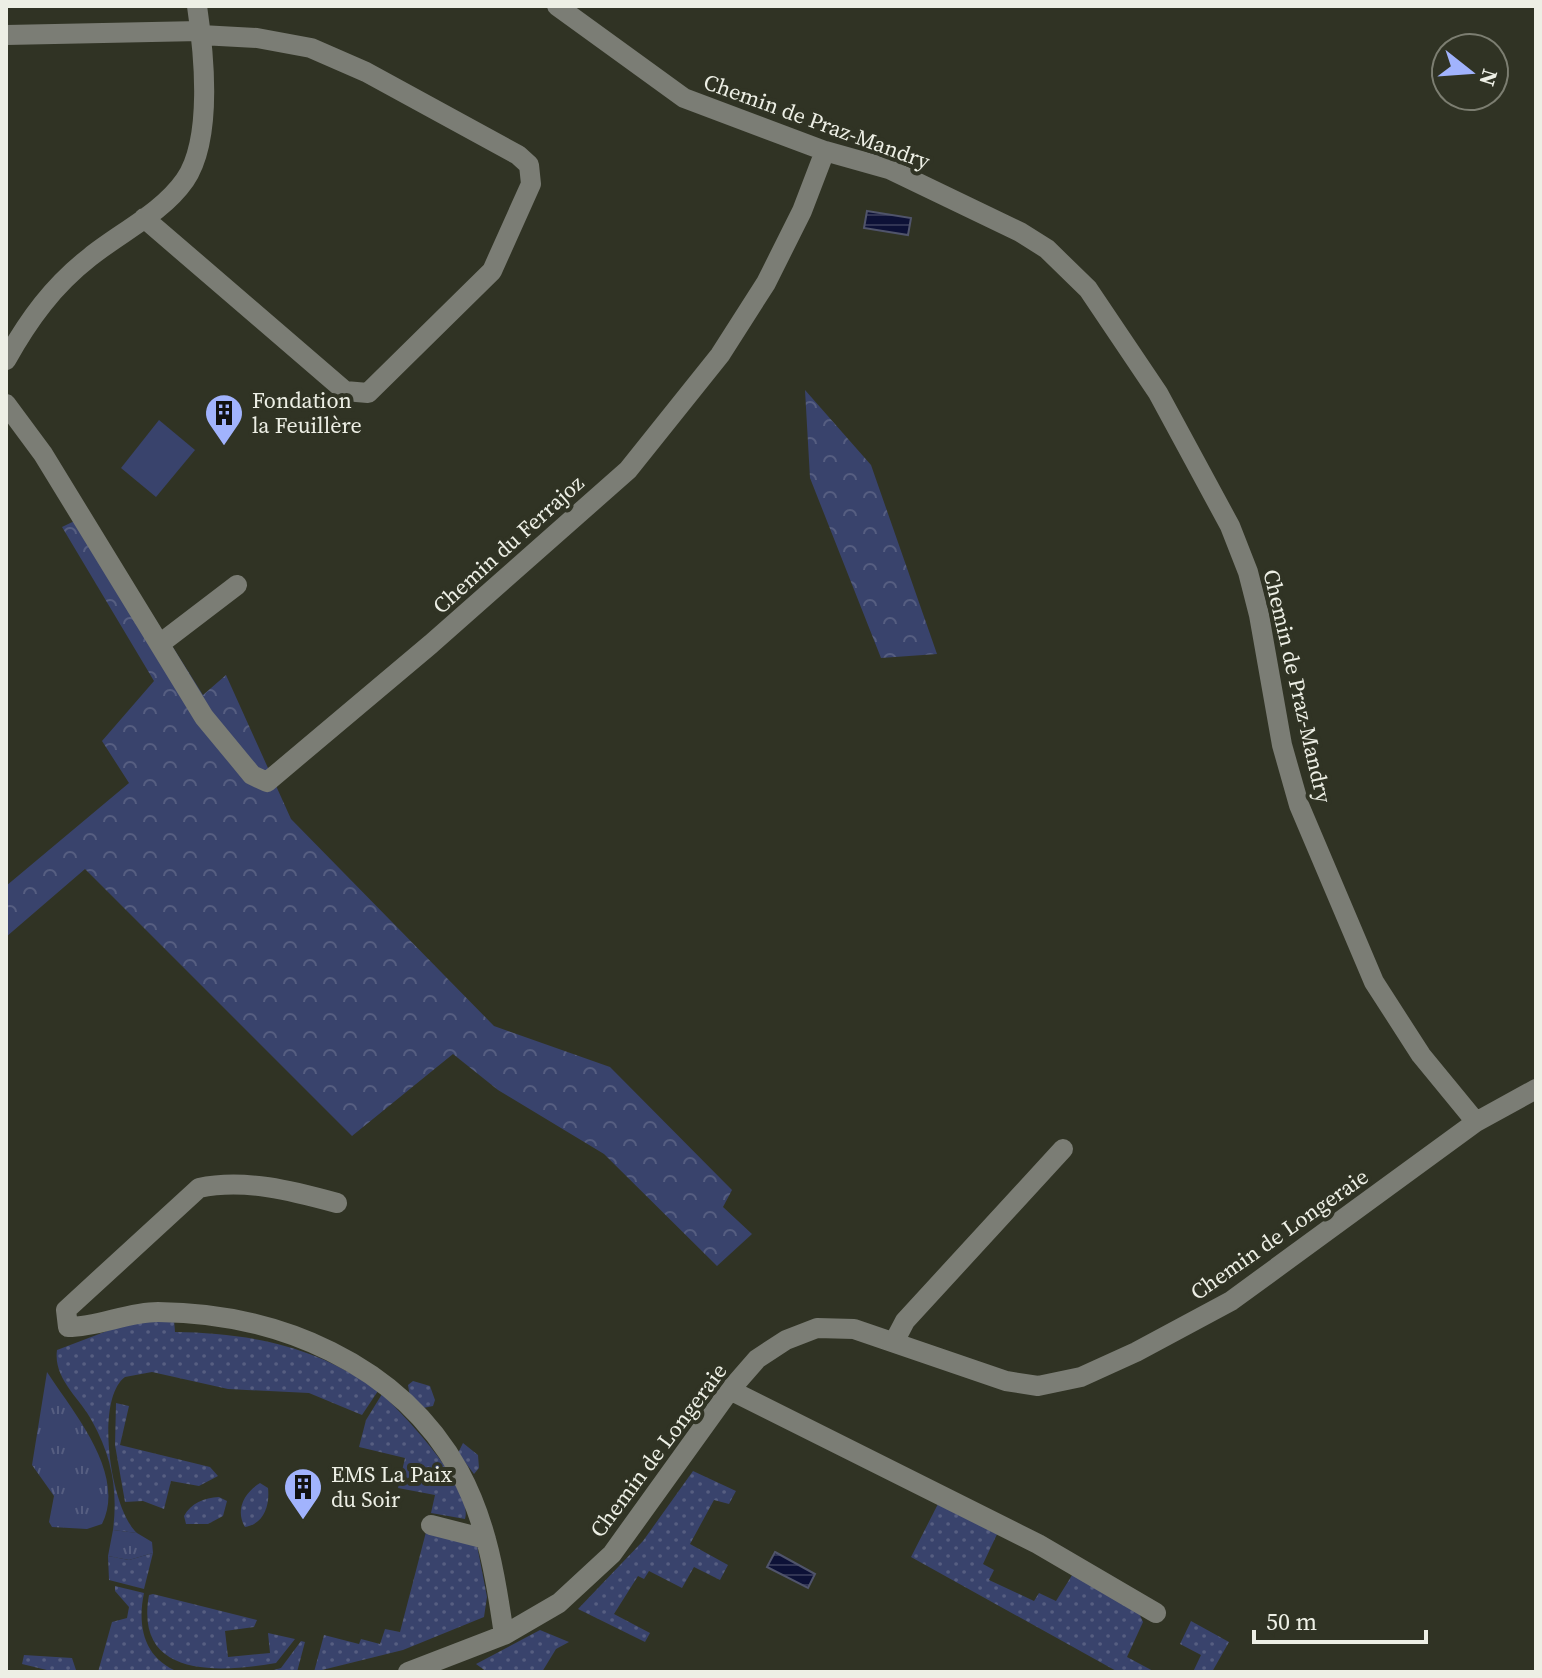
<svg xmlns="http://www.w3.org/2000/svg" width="1542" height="1678" font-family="'Source Serif 4',serif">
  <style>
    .grass { fill: url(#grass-dots) }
    .forest { fill: url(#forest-crowns) }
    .park { fill: url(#park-tufts) }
    .pitch { fill: #39436c }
    .water { fill: url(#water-rules); stroke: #50546b; stroke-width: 2 }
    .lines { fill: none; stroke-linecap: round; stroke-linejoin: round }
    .minor { stroke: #7b7d75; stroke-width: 20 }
    .labels { text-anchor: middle; stroke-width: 8; stroke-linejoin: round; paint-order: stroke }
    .street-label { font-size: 22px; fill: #edefe5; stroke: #303324 }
    .poi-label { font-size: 22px; fill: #edefe5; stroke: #303324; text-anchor: start }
  </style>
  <defs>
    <pattern id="grass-dots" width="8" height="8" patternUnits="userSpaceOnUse" patternTransform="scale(2)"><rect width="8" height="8" fill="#39436c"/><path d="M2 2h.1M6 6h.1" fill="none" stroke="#565e81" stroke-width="1.8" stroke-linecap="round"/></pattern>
    <pattern id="forest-crowns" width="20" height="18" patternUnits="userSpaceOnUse" patternTransform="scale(2)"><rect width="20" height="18" fill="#39436c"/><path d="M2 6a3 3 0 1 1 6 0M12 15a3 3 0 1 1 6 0" fill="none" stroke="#565e81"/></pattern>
    <pattern id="park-tufts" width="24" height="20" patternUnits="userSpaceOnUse" patternTransform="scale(2)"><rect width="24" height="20" fill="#39436c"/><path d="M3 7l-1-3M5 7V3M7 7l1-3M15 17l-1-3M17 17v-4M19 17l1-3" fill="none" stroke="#565e81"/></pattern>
    <pattern id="water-rules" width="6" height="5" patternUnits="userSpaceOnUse" patternTransform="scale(2)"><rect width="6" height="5" fill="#0d1137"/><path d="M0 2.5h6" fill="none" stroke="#313454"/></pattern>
  </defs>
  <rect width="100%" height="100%" fill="#303324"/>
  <!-- grass -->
  <path class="grass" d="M174,1319L175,1332C249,1333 317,1346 378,1391L362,1415L309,1393L228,1389L152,1372L125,1377C94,1400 111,1510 137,1533L113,1530C118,1490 112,1457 92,1421C80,1398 53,1379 57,1350L128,1323Z
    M413,1381L430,1386L435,1400L433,1406L423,1408L410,1397L408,1385Z
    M382,1394C404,1415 474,1488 465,1519L431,1513L435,1495L398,1488L405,1458L359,1447L366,1420Z
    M116,1403L129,1406L120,1445L210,1467L218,1476L199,1486L171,1481L164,1509L143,1501L125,1502L115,1445Z
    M463,1443L478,1455L479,1468L474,1474L458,1453Z
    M693,1471L736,1491L729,1504L714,1500L690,1544L728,1565L720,1580L694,1567L682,1588L649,1571L644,1579L638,1576L614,1614L650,1633L645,1642L578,1609L643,1541Z
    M260,1483L268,1488C270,1505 264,1524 245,1527C235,1510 244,1493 260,1483Z
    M219,1497L227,1501L223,1516L208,1524H186L184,1516C191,1503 204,1498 219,1497Z
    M940,1500L999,1530L983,1564L994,1570L989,1580L1034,1601L1039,1593L1056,1601L1074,1572L1139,1613L1143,1622L1127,1657L1155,1672H1118L911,1557Z
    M426,1532L477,1545L487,1597L484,1617L403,1650L314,1672L324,1635L359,1644L361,1639L380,1644L385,1629L400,1632Z
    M153,1553L144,1589L109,1580L108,1556L129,1560Z
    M115,1586L144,1593C137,1626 144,1659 179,1672H98L112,1622L127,1618L129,1607L115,1591Z
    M153,1594L257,1620L254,1627L225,1631L228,1657L270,1653L268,1633L295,1639L276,1663C218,1673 134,1678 149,1595Z
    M1191,1621L1229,1642L1212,1672H1193L1201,1655L1180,1644Z
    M540,1630L569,1642L556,1649L542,1672H487L476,1664Z
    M301,1641L305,1642L297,1672H266L281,1668Z
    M24,1655L72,1658L76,1670L55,1672L22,1664Z"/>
  <!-- forest -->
  <path class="forest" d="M805,390L871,465L937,654L881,658L810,478Z
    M89,514L203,695L226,675L291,819L494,1026L610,1067L732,1190L723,1207L752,1234L717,1266L604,1154L498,1090L453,1054L352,1136L85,869L6,937V886L129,783L102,741L154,681L62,527Z"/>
  <!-- park -->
  <path class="park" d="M47,1372C73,1412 127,1474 102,1524L87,1529L52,1527L49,1522L54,1496L32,1465Z
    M113,1530L137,1533L152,1542L153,1553L129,1560L108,1556Z"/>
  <!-- pitch -->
  <path class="pitch" d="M159,420L195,450L156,497L121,468Z"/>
  <!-- water -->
  <path class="water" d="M867,211L911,218L908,235L864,228Z
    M775,1552L815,1574L808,1588L767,1567Z"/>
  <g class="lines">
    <!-- minor -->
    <path class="minor" d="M557,6L684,98L825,151L889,169L1020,232L1047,249L1088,289L1158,393L1230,526L1248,572L1259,615L1282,745L1299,805L1374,982L1421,1055L1476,1122
      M6,35L200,31
      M144,218L345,391L368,393L492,271L531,184L529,165L518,155L366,72L311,48L257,38L201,35
      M6,360C29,319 53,286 90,257C121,232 162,213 185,180C213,139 204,53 197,6
      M6,404L43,454L204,717L252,775L267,782L431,644L628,470L720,355L766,283L802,211L825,151
      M161,643L237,585
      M337,1203C293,1191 244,1178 199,1188L66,1310L68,1327C99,1327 127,1312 158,1312C277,1313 399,1363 459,1471C487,1522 496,1579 504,1635
      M894,1342L905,1321L1063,1149
      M730,1390L1038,1544L1156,1613
      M431,1525L486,1539
      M408,1672L504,1635L559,1603L612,1554L730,1390L757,1359L786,1340L817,1328L854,1329L1006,1381L1038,1386L1081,1377L1136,1352L1231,1301L1476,1122L1536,1089"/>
  </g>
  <!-- icons -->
  <defs>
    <symbol id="building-pin" viewBox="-11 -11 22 30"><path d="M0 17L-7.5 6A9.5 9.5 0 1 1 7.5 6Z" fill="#a1b3fd" stroke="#303324"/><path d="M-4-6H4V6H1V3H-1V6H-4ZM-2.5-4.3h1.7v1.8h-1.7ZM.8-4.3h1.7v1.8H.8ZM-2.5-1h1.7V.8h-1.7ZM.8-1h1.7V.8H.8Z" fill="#111"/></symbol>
  </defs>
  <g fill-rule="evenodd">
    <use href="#building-pin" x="202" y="391" width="44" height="60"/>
    <use href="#building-pin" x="281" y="1465" width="44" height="60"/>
  </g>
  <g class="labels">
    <!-- street labels -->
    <g class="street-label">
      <text transform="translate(817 121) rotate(20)" y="8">Chemin de Praz-Mandry</text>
      <text transform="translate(508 544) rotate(-42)" y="8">Chemin du Ferrajoz</text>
      <text transform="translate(1298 686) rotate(77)" y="8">Chemin de Praz-Mandry</text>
      <text transform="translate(1279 1234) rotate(-35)" y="8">Chemin de Longeraie</text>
      <text transform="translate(658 1450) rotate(-53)" y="8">Chemin de Longeraie</text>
    </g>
    <!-- poi labels -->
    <g class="poi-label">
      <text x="252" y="408">Fondation<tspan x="252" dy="25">la Feuillère</tspan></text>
      <text x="331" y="1482">EMS La Paix<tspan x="331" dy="25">du Soir</tspan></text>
    </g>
  </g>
  <!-- border -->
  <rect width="1542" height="1678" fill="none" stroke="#edefe5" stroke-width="16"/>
  <!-- north arrow -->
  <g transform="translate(1470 72) rotate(107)"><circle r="38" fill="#303324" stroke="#7c7e71" stroke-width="2"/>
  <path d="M0-6L14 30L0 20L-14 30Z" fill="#a1b3fd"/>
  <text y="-12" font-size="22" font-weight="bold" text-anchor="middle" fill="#edefe5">N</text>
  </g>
  <!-- scale -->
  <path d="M1254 1630v12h172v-12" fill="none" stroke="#edefe5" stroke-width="4"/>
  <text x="1266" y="1630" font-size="24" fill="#edefe5" stroke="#303324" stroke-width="6" paint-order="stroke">50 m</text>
</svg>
